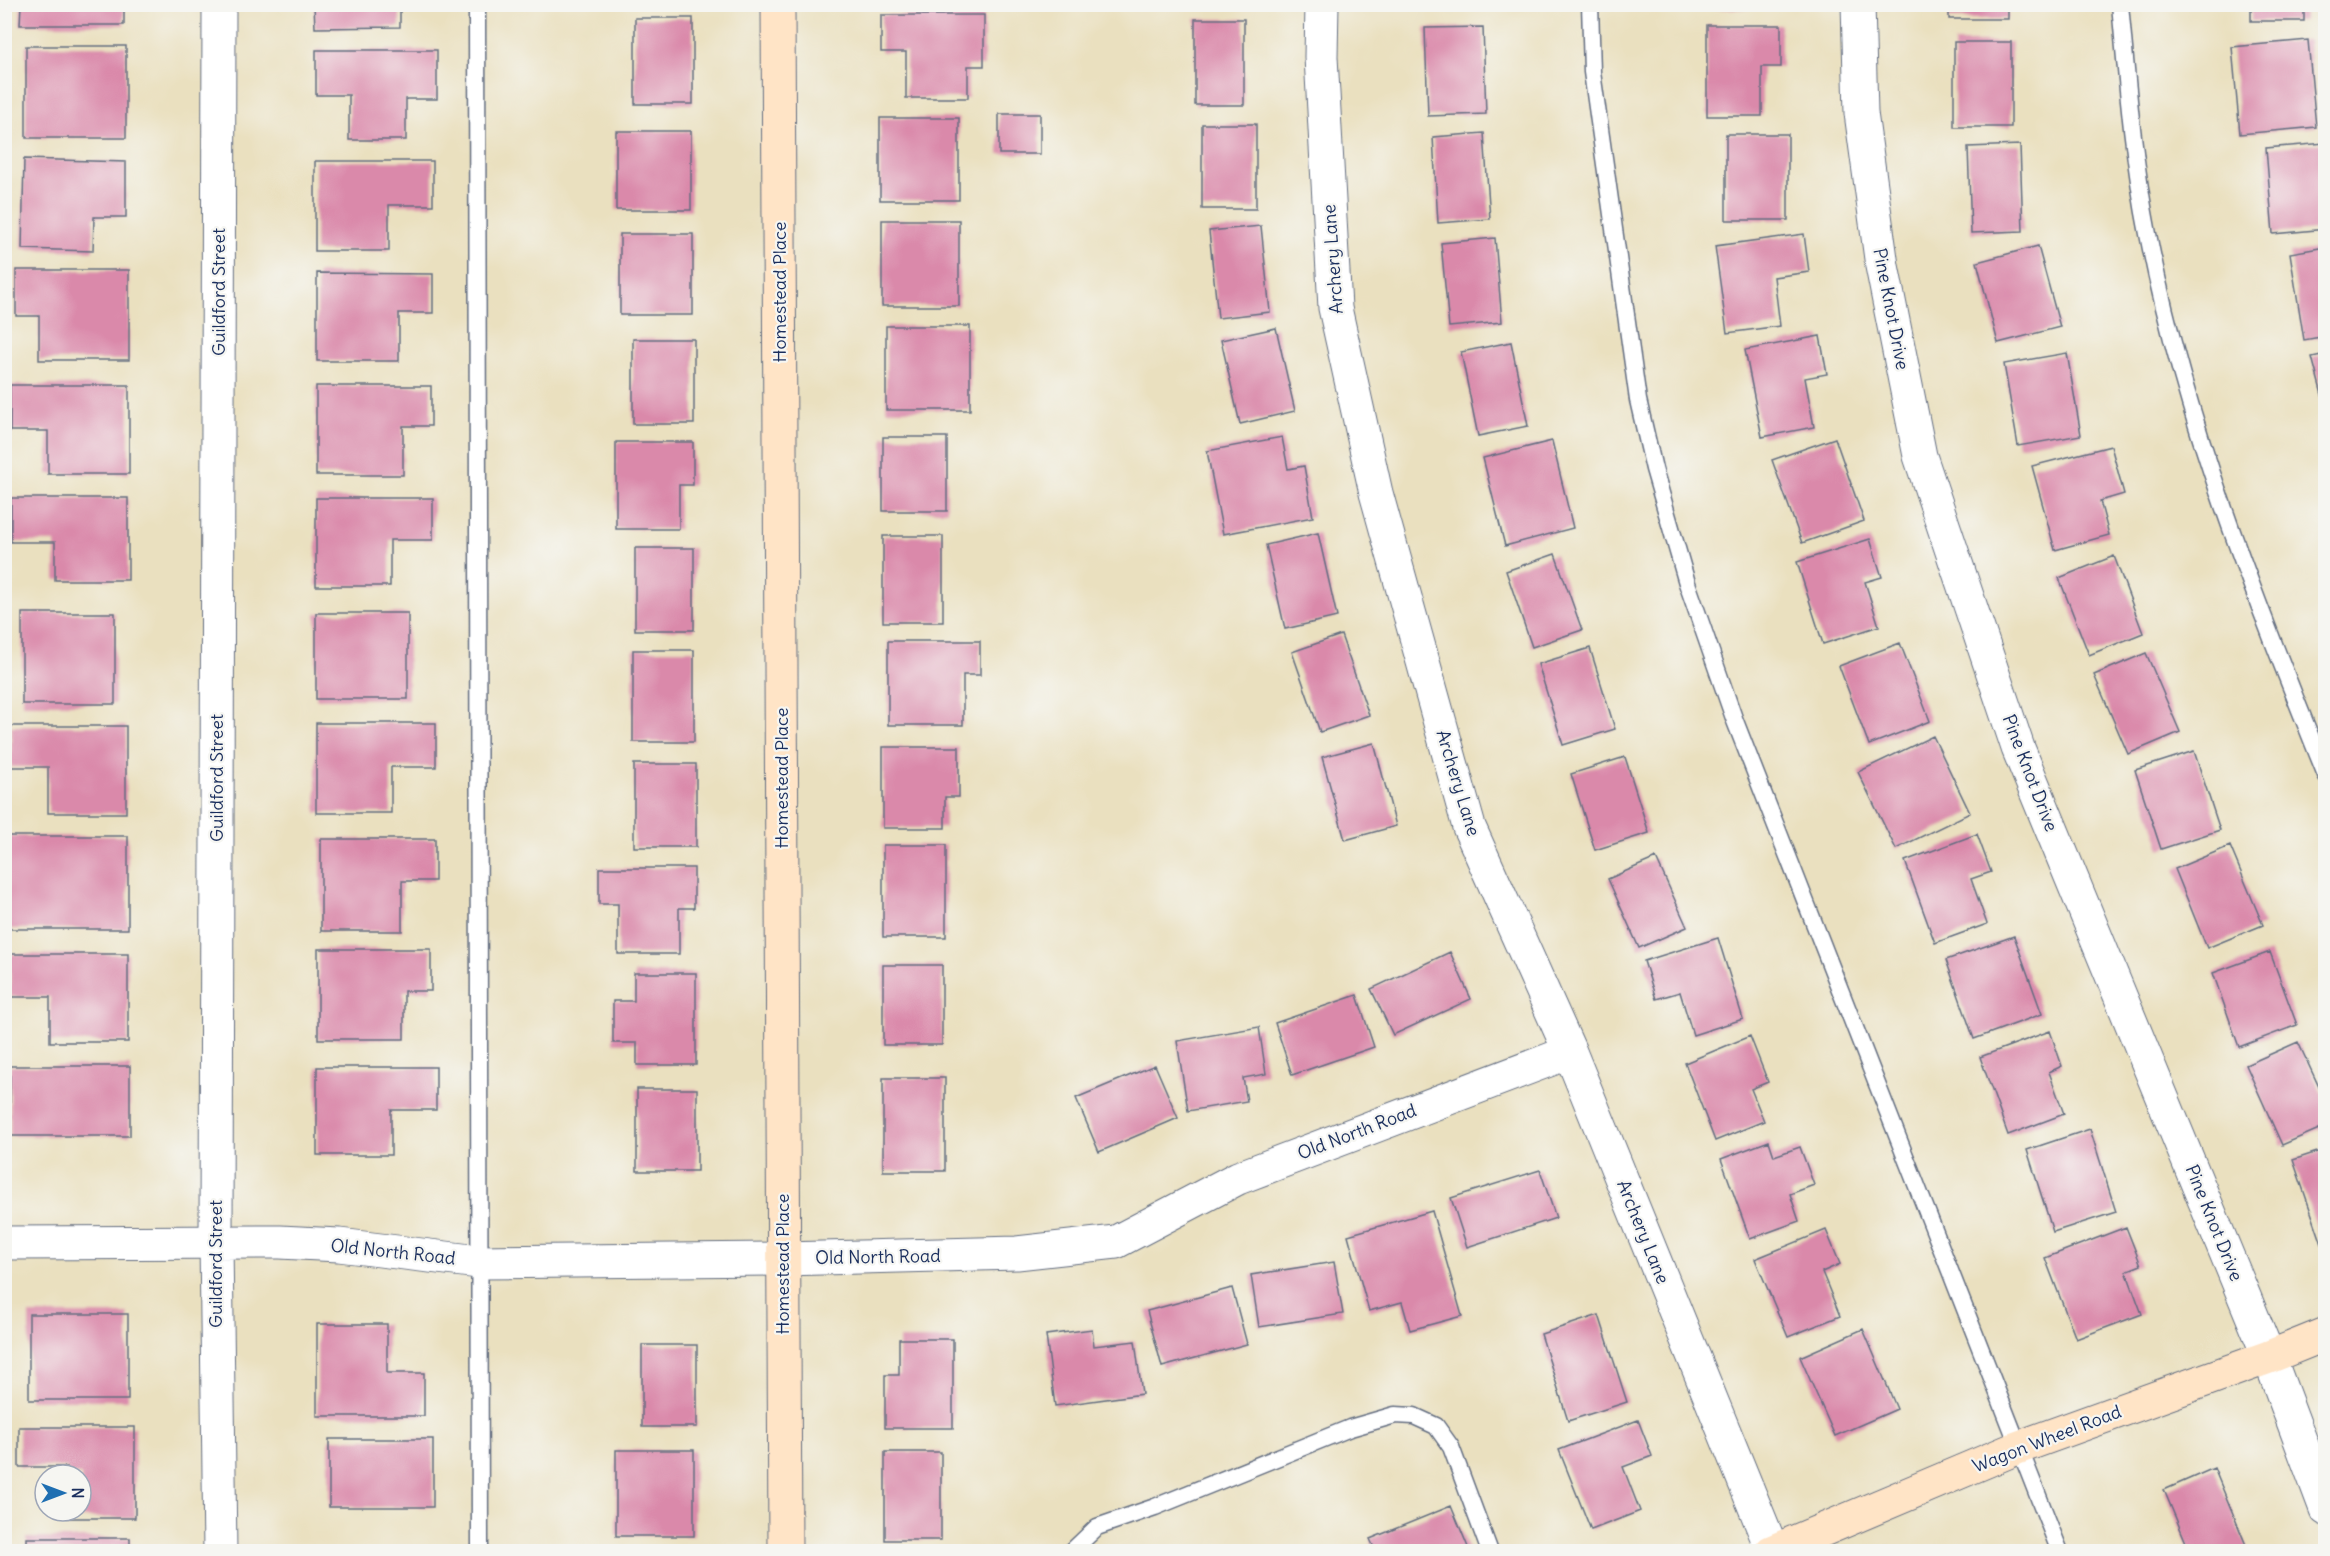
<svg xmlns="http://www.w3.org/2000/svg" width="2330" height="1556" font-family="Delius,sans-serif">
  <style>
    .building { fill: #da89aa }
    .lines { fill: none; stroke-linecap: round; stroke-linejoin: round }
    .lane-casing { stroke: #636d80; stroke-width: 19 }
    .street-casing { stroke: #636d80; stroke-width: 35 }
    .secondary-casing { stroke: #636d80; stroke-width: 35 }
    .lane { stroke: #fff; stroke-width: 16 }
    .street { stroke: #fff; stroke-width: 33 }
    .secondary { stroke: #ffe4c6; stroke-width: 33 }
    .labels { text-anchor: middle; stroke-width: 4.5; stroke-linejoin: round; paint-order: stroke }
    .street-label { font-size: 18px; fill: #1b2f5e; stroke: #f6f6f2 }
  </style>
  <rect width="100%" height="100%" fill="#f6f6f2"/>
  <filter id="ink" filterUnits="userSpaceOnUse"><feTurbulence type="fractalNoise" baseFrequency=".0167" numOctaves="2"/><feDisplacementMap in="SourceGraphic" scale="12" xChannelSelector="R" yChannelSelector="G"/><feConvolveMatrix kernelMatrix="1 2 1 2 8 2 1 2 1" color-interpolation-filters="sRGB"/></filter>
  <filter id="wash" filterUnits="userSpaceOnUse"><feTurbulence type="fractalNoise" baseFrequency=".008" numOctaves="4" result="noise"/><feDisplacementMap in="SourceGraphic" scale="24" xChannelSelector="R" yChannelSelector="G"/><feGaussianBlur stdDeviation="1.35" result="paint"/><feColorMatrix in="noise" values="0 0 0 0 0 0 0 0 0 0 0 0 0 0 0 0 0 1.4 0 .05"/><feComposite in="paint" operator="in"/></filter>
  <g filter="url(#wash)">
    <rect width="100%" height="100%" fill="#eae0bf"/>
    <g id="blocks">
      <!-- building -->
      <path class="building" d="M21,4H124V25H20Z
        M314,4H400V27L315,28Z
        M1417,4H1470V8H1417Z
        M1705,4H1772V9H1705Z
        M1949,4H2008V19H1949Z
        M2251,4H2304V21H2251Z
        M881,15H984V66H968V98H906V52H881Z
        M635,18H693V104H635Z
        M1195,19H1244V105H1195Z
        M1707,25H1781V67H1762V116H1707Z
        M1483,27L1486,114L1428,116L1425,28Z
        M2308,40L2316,127L2240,134L2232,47Z
        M1954,42H2011V127H1954Z
        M26,46H126V138H26Z
        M316,50H437V99H406V140H349V95H316Z
        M999,114H1040V154H999Z
        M880,118H959V200H880Z
        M1202,124H1256V209H1202Z
        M616,131H691V210H616Z
        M1484,133L1490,219L1438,223L1433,137Z
        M1726,134H1788V220H1726Z
        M2325,143L2326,229L2273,234L2266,148Z
        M2020,145L2023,231L1971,233L1968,147Z
        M24,159L126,162V217H94L93,251L22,249Z
        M315,161H433V205H389V251H315Z
        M882,220H959V306H882Z
        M1261,226L1270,312L1218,318L1209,231Z
        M620,234H693V315H620Z
        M1804,234L1809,272L1774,277L1780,326L1727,333L1715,246Z
        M1495,238L1502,322L1449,327L1441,243Z
        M2038,246L2060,327L1998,343L1977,262Z
        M2326,247V336L2304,340L2290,253Z
        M16,270H129V360H39V316H16Z
        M317,273L433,274V313H399V361H317Z
        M886,326H970V410H886Z
        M1276,328L1295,411L1240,424L1221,340Z
        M1820,336L1827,374L1805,378L1814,427L1762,437L1745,350Z
        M633,339H694V424H633Z
        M1511,342L1528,426L1478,436L1461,352Z
        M2067,353L2081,435L2018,446L2004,364Z
        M2326,354V406H2325L2312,357Z
        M10,385H129V474H48V431H10Z
        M316,386H431V426H403V475H316Z
        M883,437H947V511H883Z
        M1282,437L1288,469L1304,466L1313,517L1223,534L1207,451Z
        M1835,438L1864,521L1802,543L1772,460Z
        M1552,441L1573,528L1505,546L1483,458Z
        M616,442H693V485H679V529H616Z
        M2111,446L2124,494L2100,501L2109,535L2055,550L2032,466Z
        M11,498H128V580H55V542H11Z
        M316,498H433V540H390V586H316Z
        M1318,533L1337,617L1285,629L1266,545Z
        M883,536H943V622H883Z
        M1870,539L1882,577L1865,582L1879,626L1823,644L1797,562Z
        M635,548H694V630H635Z
        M1555,554L1582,630L1532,647L1506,571Z
        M2114,556L2143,633L2089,655L2059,578Z
        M22,613H115V704H22Z
        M316,613H408V699H316Z
        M1341,635L1369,715L1320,732L1292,652Z
        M888,641H980V675H963V725H888Z
        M1900,643L1930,721L1869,745L1839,666Z
        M1590,648L1615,729L1563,745L1538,664Z
        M633,650H694V742H633Z
        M2146,653L2180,732L2128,754L2094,675Z
        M316,723H436V767H391V813H316Z
        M11,726H126V813H48V767H11Z
        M1933,736L1970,813L1896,849L1858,772Z
        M1374,743L1396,826L1345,840L1322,757Z
        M883,747H959V797H945V828H883Z
        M2194,751L2220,830L2161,849L2135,770Z
        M1625,757L1649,833L1595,850L1571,774Z
        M634,764H696V847H634Z
        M1977,834L1991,872L1971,879L1987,924L1935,943L1905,861Z
        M4,836H128V929H4Z
        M321,839H435V881H402V931H321Z
        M883,845H946V937H883Z
        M2230,846L2263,925L2207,948L2175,869Z
        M1656,858L1687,927L1639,948L1608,879Z
        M599,868H694V908H679V954H618V904H599Z
        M2014,936L2042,1014L1974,1039L1946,960Z
        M1718,938L1743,1019L1693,1035L1680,992L1656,999L1644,961Z
        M318,949H431V991H404V1039H318Z
        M1450,952L1471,999L1393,1035L1371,989Z
        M2270,952L2297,1025L2239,1047L2213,973Z
        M10,954H128V1042H50V997H10Z
        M883,965H942V1045H883Z
        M634,973H696V1065H637V1043H613V1001H634Z
        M1357,995L1374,1047L1292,1075L1275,1023Z
        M1259,1027L1266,1074L1243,1078L1247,1101L1188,1111L1177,1041Z
        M2050,1031L2062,1066L2049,1072L2064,1114L2008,1135L1980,1057Z
        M1750,1036L1768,1082L1751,1089L1764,1121L1715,1141L1685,1063Z
        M2298,1042L2326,1102V1126L2282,1145L2246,1065Z
        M1155,1065L1178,1118L1099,1152L1076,1098Z
        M10,1066H130V1136H10Z
        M317,1067H436V1110H391V1155H317Z
        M883,1078H945V1171H883Z
        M637,1089H697V1171H637Z
        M2090,1129L2116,1212L2053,1232L2027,1150Z
        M1769,1141L1774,1156L1800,1147L1814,1185L1790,1194L1799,1221L1750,1239L1721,1159Z
        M2326,1149V1243L2322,1244L2293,1160Z
        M1540,1170L1556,1218L1467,1247L1451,1198Z
        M1432,1211L1462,1316L1410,1330L1402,1302L1369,1311L1348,1235Z
        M2126,1227L2141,1265L2126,1271L2142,1314L2076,1339L2045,1258Z
        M1826,1230L1840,1264L1822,1272L1840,1316L1788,1337L1755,1259Z
        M1334,1262L1343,1314L1259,1327L1251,1275Z
        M1232,1288L1247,1344L1162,1367L1147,1311Z
        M29,1314H128V1400H29Z
        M1599,1315L1627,1402L1568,1421L1541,1334Z
        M317,1324H387V1373H424V1416H317Z
        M1092,1329L1094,1346L1135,1341L1142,1394L1055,1406L1046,1335Z
        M1863,1329L1897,1409L1835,1436L1800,1357Z
        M899,1339H953V1428H885V1375H899Z
        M642,1345H697V1427H642Z
        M1638,1420L1652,1456L1623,1467L1640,1511L1591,1530L1559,1450Z
        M19,1427H135V1518H67V1511H81V1475H67V1467H19Z
        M329,1439H433V1507H329Z
        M616,1450H694V1536H616Z
        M885,1452H941V1540H885Z
        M2214,1468L2248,1550L2244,1552H2190L2164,1490Z
        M1451,1506L1470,1552H1376L1370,1539Z
        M27,1538H130V1552H27Z"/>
    </g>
  </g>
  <g filter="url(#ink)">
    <use href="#blocks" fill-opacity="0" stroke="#636d80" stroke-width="1.5"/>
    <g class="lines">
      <defs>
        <path id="lane" d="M477,4L480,1552
          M1590,4L1592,72L1638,400L1654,469L1687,583L1735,721L2060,1552
          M2120,4C2127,81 2133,158 2148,234C2184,421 2255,598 2326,775
          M1071,1552L1097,1527L1155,1507L1350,1428L1395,1415L1414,1416L1436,1426L1451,1447L1490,1552"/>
        <path id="street" d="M219,4L216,1242L220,1552
          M1322,4L1321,57L1335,308L1376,493L1469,827L1570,1052L1773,1552
          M1858,4L1861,113L1882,266L1920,456L2018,748L2269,1357L2326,1509
          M4,1243L280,1242L339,1245L479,1262L783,1259L1017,1253L1116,1242L1238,1178L1570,1052"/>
        <path id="secondary" d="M778,4L785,1552
          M1771,1552L2017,1448L2269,1357L2326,1334"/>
      </defs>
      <!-- lane casing -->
      <use href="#lane" class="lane-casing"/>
      <!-- street casing -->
      <use href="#street" class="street-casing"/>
      <!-- secondary casing -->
      <use href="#secondary" class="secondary-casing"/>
      <!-- lane -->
      <use href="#lane" class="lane"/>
      <!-- street -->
      <use href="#street" class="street"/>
      <!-- secondary -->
      <use href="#secondary" class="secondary"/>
    </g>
  </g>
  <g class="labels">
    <!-- street labels -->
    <g class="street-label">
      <text transform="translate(1333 259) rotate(-94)" y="6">Archery Lane</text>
      <text transform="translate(219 292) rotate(-90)" y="6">Guildford Street</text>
      <text transform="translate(780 292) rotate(-90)" y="6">Homestead Place</text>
      <text transform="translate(1891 309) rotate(79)" y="6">Pine Knot Drive</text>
      <text transform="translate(2030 773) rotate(69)" y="6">Pine Knot Drive</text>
      <text transform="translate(217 778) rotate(-90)" y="6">Guildford Street</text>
      <text transform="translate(782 778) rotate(-90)" y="6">Homestead Place</text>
      <text transform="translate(1458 783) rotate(73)" y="6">Archery Lane</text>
      <text transform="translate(1357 1132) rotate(-21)" y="6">Old North Road</text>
      <text transform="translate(2214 1223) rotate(68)" y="6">Pine Knot Drive</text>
      <text transform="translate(1643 1232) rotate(68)" y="6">Archery Lane</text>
      <text transform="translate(393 1252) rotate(6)" y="6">Old North Road</text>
      <text transform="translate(878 1257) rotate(-1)" y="6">Old North Road</text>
      <text transform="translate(216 1264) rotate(-90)" y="6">Guildford Street</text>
      <text transform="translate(783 1264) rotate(-90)" y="6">Homestead Place</text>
      <text transform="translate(2047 1439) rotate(-21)" y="6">Wagon Wheel Road</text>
    </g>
  </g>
  <!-- margin -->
  <rect width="2330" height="1556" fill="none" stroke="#f6f6f2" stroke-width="24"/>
  <!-- north arrow -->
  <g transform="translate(63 1493) rotate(90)"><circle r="28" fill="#f6f6f2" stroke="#9ea6b7" stroke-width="1.5"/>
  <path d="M0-4.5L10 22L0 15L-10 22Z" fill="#1f6fb2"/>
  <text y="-9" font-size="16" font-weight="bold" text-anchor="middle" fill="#1b2f5e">N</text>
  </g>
</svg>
